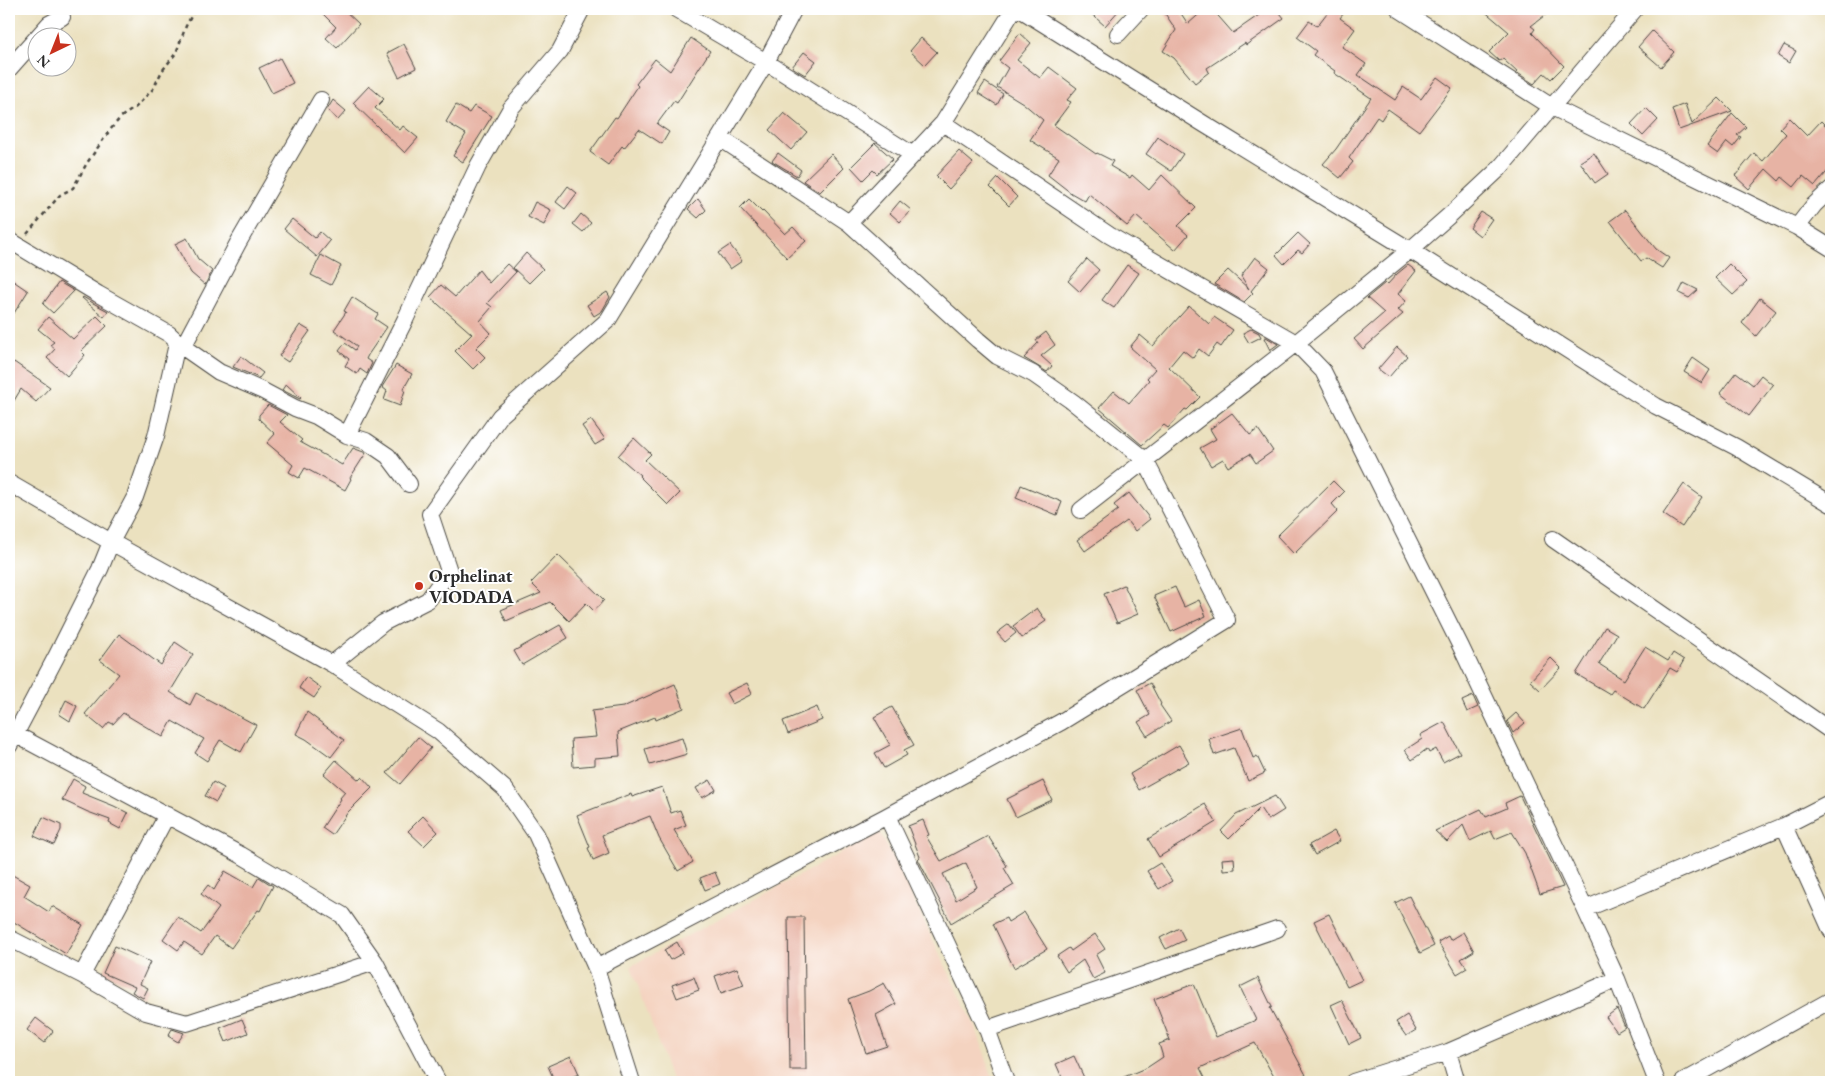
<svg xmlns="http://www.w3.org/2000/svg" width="1840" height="1091" font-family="'EB Garamond',serif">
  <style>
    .built { fill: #f4d3c0 }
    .building { fill: #e7b3a4; fill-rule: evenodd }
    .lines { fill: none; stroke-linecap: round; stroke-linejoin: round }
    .street-casing { stroke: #484641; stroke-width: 18 }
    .path { stroke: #484641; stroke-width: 2.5; stroke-dasharray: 4 4; stroke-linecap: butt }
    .street { stroke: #fff; stroke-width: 16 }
    .poi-dot { fill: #c8321e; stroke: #fff; stroke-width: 2 }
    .labels { text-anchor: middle; stroke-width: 4; stroke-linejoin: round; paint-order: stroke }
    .poi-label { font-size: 18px; font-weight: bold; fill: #2b2b2b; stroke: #fff; text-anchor: start }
  </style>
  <rect width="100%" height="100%" fill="#fff"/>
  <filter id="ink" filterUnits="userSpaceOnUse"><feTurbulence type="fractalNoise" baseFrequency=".02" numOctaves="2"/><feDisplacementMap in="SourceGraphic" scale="10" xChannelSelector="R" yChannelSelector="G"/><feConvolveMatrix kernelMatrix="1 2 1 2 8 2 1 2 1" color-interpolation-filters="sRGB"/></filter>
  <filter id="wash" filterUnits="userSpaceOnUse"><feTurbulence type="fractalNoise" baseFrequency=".0096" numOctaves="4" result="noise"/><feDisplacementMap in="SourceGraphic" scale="20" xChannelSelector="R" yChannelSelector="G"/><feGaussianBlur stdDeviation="1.12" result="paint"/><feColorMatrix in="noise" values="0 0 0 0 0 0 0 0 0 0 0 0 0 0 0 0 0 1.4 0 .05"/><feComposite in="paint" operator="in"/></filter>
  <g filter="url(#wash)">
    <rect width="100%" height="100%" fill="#ebe1bf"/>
    <!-- built -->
    <path class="built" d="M880,832L976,1028L994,1082H672L631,966Z"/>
    <g id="blocks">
      <!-- building -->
      <path class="building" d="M318,9H343L359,24L337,48L326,38L336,27Z
        M1086,9H1120L1105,26Z
        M1162,9H1178L1188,24L1205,9H1212L1233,33L1259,15L1255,9H1277L1284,18L1246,45L1245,43L1207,68L1209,72L1195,83L1174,58L1163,51L1176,30Z
        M1330,9H1347L1340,18L1355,29L1342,47L1366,64L1358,75L1395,100L1403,87L1421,99L1437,77L1452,88L1419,131L1388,109L1381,120L1377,117L1349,158L1353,162L1340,178L1323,164L1336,149L1371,98L1334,73L1335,71L1313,55L1316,51L1297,37L1309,21L1317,26Z
        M1482,9H1553L1531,26L1535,29L1532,33L1564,66L1551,79L1544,73L1534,84L1519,74L1503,59L1499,61L1489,52L1509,32Z
        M1652,31L1674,52L1661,67L1638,47Z
        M1020,33L1031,43L1017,60L1040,78L1049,67L1077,88L1067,100L1071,102L1054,125L1096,154L1097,153L1113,161L1110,166L1130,178L1132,175L1149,190L1162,175L1196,208L1178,226L1188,235L1175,250L1136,216L1127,226L1089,194L1085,201L1071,193L1048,175L1059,158L1030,140L1043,120L1023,103L997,87L1008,68L999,61Z
        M691,38L710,51L677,103L674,101L657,124L669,132L662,144L639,129L624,148L622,146L608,165L590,152L615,117L617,118L638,86L636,84L655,59L670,71Z
        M921,38L937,52L925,65L910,51Z
        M404,44L416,68L399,77L387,53Z
        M1784,45L1796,51L1789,63L1778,56Z
        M804,52L816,61L805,75L792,67Z
        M280,58L293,83L272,93L259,68Z
        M985,82L1003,94L997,105L978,93Z
        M369,86L384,99L375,108L400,130L403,126L418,138L405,153L353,103Z
        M1719,98L1732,111L1679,130L1672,109L1685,104L1692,124Z
        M333,100L346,111L338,120L327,110Z
        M456,105L469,113L474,106L492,116L463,162L453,156L466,134L446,122Z
        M1646,108L1658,120L1643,136L1631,124Z
        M784,113L807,132L791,150L769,130Z
        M1732,113L1746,127L1737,135L1741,137L1733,147L1727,142L1718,154L1707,146Z
        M1789,118L1807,136L1821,121L1831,131V167L1815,186L1803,176L1794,187L1782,177L1779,181L1766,169L1749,189L1735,176L1754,153L1763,161L1786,134L1780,128Z
        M1158,137L1183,154L1171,171L1146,154Z
        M875,143L893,159L877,174L873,170L863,180L851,167Z
        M959,151L973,163L949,189L936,176Z
        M778,153L801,170L797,176L772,161Z
        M1594,153L1608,174L1595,183L1580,162Z
        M831,154L844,168L820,192L803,181Z
        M998,178L1017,197L1009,206L990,187Z
        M568,186L577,193L565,209L556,202Z
        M698,199L706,210L698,218L688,209Z
        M749,199L762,212L763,211L785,234L793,227L806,241L787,258L740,208Z
        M900,201L911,210L900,222L890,213Z
        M535,202L551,210L544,225L528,217Z
        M1625,210L1656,249L1669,258L1662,268L1646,258L1641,261L1610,221Z
        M1481,212L1492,219L1480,236L1470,228Z
        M581,214L591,223L583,232L573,224Z
        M292,219L315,238L320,232L330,241L317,257L284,229Z
        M1298,233L1310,244L1302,253L1298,250L1284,264L1276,255Z
        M187,238L198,259L212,271L205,285L191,273L175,244Z
        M730,245L742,261L730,269L718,253Z
        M526,253L543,269L529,283L513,268Z
        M321,255L341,266L331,285L311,275Z
        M1255,257L1269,268L1251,291L1253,293L1244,302L1214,284L1228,270L1249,289L1241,276Z
        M1087,259L1099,270L1080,292L1068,281Z
        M507,264L516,272L487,303L492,307L480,321L491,333L476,348L485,357L473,369L455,351L472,334L430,297L441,285L455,297L479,270L489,283Z
        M1729,264L1747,282L1733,295L1715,278Z
        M1127,265L1139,273L1114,308L1102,300Z
        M1408,265L1416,271L1398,294L1406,301L1398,310L1403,314L1363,349L1354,339L1384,313L1367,298L1385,283L1387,285L1397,274Z
        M9,278L28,291L9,321Z
        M59,282L74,291L53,313L43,304Z
        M1684,283L1698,290L1689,298L1679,293Z
        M607,292L610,297L602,311L594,316L587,305Z
        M83,297L93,303L108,311L104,317L82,298Z
        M352,297L378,314L375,319L387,327L368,355L366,359L372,363L367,374L360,369L357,374L345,366L349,359L339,351L345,343L355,350L357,346L334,330L346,312L344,311Z
        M1760,298L1776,311L1756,336L1742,323Z
        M1189,306L1209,324L1214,317L1233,330L1221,347L1217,344L1208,356L1199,349L1193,358L1183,350L1169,367L1200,397L1187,410L1185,409L1168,428L1164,425L1142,445L1099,408L1114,391L1129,403L1149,380L1147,378L1155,369L1130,347L1140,335L1153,346Z
        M97,316L107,326L81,351L85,355L67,376L47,358L55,349L50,345L54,342L38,329L48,317L73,339Z
        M300,325L310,331L288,362L279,356Z
        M1251,329L1259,333L1261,337L1249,343L1243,333Z
        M1046,332L1055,345L1041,356L1052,366L1047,372L1024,358L1038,343L1036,340Z
        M1266,337L1278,344L1270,350L1264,338Z
        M1397,347L1407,356L1389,377L1378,369Z
        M241,356L263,373L259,378L233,367Z
        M1693,358L1710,370L1702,383L1684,372Z
        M14,362L50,387L36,402L21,389L9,409V369Z
        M396,365L412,374L403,390H405L400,406L384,400L387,391L382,387Z
        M1736,372L1753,385L1761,375L1773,385L1749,416L1720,393Z
        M286,384L301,398L300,399L282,390Z
        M268,405L287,415L280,422L302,440L300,442L342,465L353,448L366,453L350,478L351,479L345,490L305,468L299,478L289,472L293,465L267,443L275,434L259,419V415Z
        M1232,413L1250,435L1258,429L1273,451L1256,463L1250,454L1228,467L1223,459L1211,466L1200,448L1216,439L1210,429Z
        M591,420L605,439L595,445L582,426Z
        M634,438L651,454L645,460L680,493L668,505L639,476L640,475L618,456Z
        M1333,481L1344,492L1332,504L1338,511L1294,554L1277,536Z
        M1684,484L1702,497L1682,527L1663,514Z
        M1021,485L1062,502L1057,515L1016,498Z
        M1129,493L1150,519L1135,531L1127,521L1085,551L1077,540L1118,510L1114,505Z
        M558,555L604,600L594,611L586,603L569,621L550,602L506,621L501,610L541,593L531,583Z
        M1124,585L1138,614L1117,623L1104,594Z
        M1175,587L1184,607L1199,600L1206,616L1171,632L1154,596Z
        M1037,608L1046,621L1022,638L1013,626Z
        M1009,624L1016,633L1005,642L997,633Z
        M560,625L568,638L522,665L514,651Z
        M1605,627L1617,634L1599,664L1624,680L1645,647L1668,661L1673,653L1684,660L1677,672L1670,668L1644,709L1613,690L1610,694L1576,674Z
        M119,634L161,665L175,642L193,654L170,692L190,705L196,693L256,725L241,752L220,740L207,761L195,753L204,739L172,721L163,737L123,713L113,724L109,722L103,729L85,714L119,674L100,660Z
        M1551,658L1561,668L1540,690L1530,681Z
        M306,677L321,688L314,698L299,688Z
        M747,683L752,694L732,704L726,693Z
        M1150,683L1161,704L1160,705L1171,721L1147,736L1138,722L1150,715L1137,690Z
        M675,684L684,708L656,720L655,717L618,732L620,756L595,758V765L573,767L571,739L596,737L592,711L623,707Z
        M1473,696L1478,707L1467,712L1462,701Z
        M66,700L77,706L70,721L59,714Z
        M817,707L822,720L788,734L783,721Z
        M892,707L914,745L904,750L907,755L884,768L875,753L890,745L874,717Z
        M307,712L344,740L331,757L306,739L296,734Z
        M1516,713L1525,723L1513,733L1507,721Z
        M1444,722L1460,753L1443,762L1436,749L1429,753L1427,749L1412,760L1405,750L1422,739L1420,735Z
        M1242,728L1253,758L1257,756L1265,773L1248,781L1234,748L1214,755L1209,739Z
        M418,737L431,748L400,784L387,773Z
        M682,738L687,754L650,765L645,749Z
        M1179,745L1189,762L1139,790L1130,774Z
        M336,760L359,780L362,777L372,788L348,812L332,835L322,828L341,799L340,798L345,792L324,774Z
        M73,779L85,786L82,793L114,806L128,813L120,829L109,823L110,820L88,812L62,800Z
        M710,780L716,790L702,798L696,788Z
        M1043,781L1052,800L1016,817L1007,799Z
        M213,782L224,788L216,802L205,796Z
        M662,787L671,813L680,810L686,825L674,830L693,862L678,871L659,838L650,816L602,835L609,853L593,860L588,848L590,847L577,815L631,794L632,797Z
        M1275,796L1284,810L1268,820L1260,808L1229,839L1221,831L1236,815Z
        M1520,796L1563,887L1540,894L1525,853L1512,832L1495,839L1491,831L1470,841L1463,825L1447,842L1435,831L1481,809L1486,817L1507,808L1505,803Z
        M1205,804L1216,822L1159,857L1148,839Z
        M423,816L438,832L424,846L408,831Z
        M43,817L61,825V830L54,845L34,836Z
        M923,820L929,835L926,836L941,861L988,836L1007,866L1004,868L1014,885L951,923L918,859L920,857L908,826ZM966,863L977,887L956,900L943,874Z
        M1334,831L1340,841L1315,855L1309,845Z
        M1234,858L1235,869L1223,870L1222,859Z
        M1160,863L1172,881L1159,889L1147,871Z
        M225,871L253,887L259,877L273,886L260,911L258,910L231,948L215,936L202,954L184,942L178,950L163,939L178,917L201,933L219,908L201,894L208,885L214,890Z
        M715,872L720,884L705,890L700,878Z
        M9,873L30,885L24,896L49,912L52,906L83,925L66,954L9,919Z
        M1409,896L1434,946L1420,953L1395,903Z
        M1024,912L1047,949L1014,968L993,924L1006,918L1008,922Z
        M1329,914L1362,980L1347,987L1314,921Z
        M788,917H804L806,1070H790Z
        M1179,928L1185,940L1166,949L1160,938Z
        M1463,932L1474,951L1461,959L1467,968L1457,974L1438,942L1448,936L1450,940Z
        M1095,934L1105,949L1096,955L1105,973L1093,979L1083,960L1067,972L1057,956L1069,948L1071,951Z
        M677,942L683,953L670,960L664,950Z
        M115,946L150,962L140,984L148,988L143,998L132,992L135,987L103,973Z
        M737,968L744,985L721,993L715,976Z
        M694,977L699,990L677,998L672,985Z
        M1258,978L1272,1007L1270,1008L1306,1075L1291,1082H1277L1255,1043L1200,1068L1207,1082H1186L1183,1076L1173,1082H1112L1148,1067L1163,1057L1159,1044L1170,1040L1154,999L1194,984L1216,1037L1256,1020L1240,987Z
        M884,983L896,1004L876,1015L887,1046L866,1053L848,999L869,991Z
        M1342,1000L1361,1038L1349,1044L1331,1005Z
        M1617,1009L1625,1027L1617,1032L1606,1017Z
        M1407,1015L1416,1030L1406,1036L1396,1022Z
        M36,1018L53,1031L44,1043L27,1030Z
        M242,1019L248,1033L226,1042L220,1028Z
        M172,1029L184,1033L178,1042L168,1036Z
        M571,1056L579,1074L559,1082H555L548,1066Z
        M1074,1056L1086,1082H1064L1056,1064Z"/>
    </g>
  </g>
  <g filter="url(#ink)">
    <use href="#blocks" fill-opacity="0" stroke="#484641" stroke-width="1"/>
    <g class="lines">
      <defs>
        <path id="street" d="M676,9L766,62L913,155
          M1020,9L1204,124L1410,250L1656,406L1736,447L1831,504
          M1399,9L1552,107L1797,227L1831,248
          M1118,34L1141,9
          M9,69L49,24L62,17
          M943,123L1109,235L1296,343L1323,371L1461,647L1585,909L1617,979L1657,1082
          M720,138L849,223L978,340L997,356L1033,374L1073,402L1145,460L1227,620L1061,722L887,816
          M849,223L943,123L1014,9
          M1797,227L1814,205L1831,189
          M9,240L98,294L169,334L183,347L219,372L263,391L295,408L316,416L347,435L366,441L388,456L409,484
          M347,435L405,320L478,166L511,108L560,51L582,9
          M9,483L111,542L332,664L438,731L505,789L536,834L596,968L632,1082
          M1081,510L1296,343L1410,250L1451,214L1499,169L1635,9
          M1553,539L1831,731
          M332,664L383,623L428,600L449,571L430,514L500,416L608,320L766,62L794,9
          M9,731L241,855L342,915L375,962L438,1082
          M9,746L56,657L100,569L111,542L135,497L156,436L177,344L183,347L238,243L321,100
          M1784,826L1831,930
          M1585,909L1784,826L1831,802
          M9,938L82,975L146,1012L187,1023L375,962
          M596,968L887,816L987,1029L1006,1082
          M82,975L167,815
          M987,1029L1277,929
          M1448,1052L1457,1082
          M1353,1082L1448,1052L1617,979
          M1683,1082L1831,1000"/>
      </defs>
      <!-- street casing -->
      <use href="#street" class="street-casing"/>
      <!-- path -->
      <path class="path" d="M27,234L60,195L73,188L87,163L110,130L121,117L136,107L153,89L162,71L176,53L186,26L195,9"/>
      <!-- street -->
      <use href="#street" class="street"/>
    </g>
  </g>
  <!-- markers -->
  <circle class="poi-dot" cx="419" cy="586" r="5"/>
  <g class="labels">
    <!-- poi labels -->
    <g class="poi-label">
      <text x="429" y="582">Orphelinat<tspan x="429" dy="21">VIODADA</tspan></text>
    </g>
  </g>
  <!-- margin -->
  <rect width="1840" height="1091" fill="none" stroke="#fff" stroke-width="30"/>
  <!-- north arrow -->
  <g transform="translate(52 52) rotate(223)"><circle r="24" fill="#ffffff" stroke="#aaaaaa"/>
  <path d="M0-4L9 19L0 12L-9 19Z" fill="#c8321e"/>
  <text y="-8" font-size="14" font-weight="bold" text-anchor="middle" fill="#2b2b2b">N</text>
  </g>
</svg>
